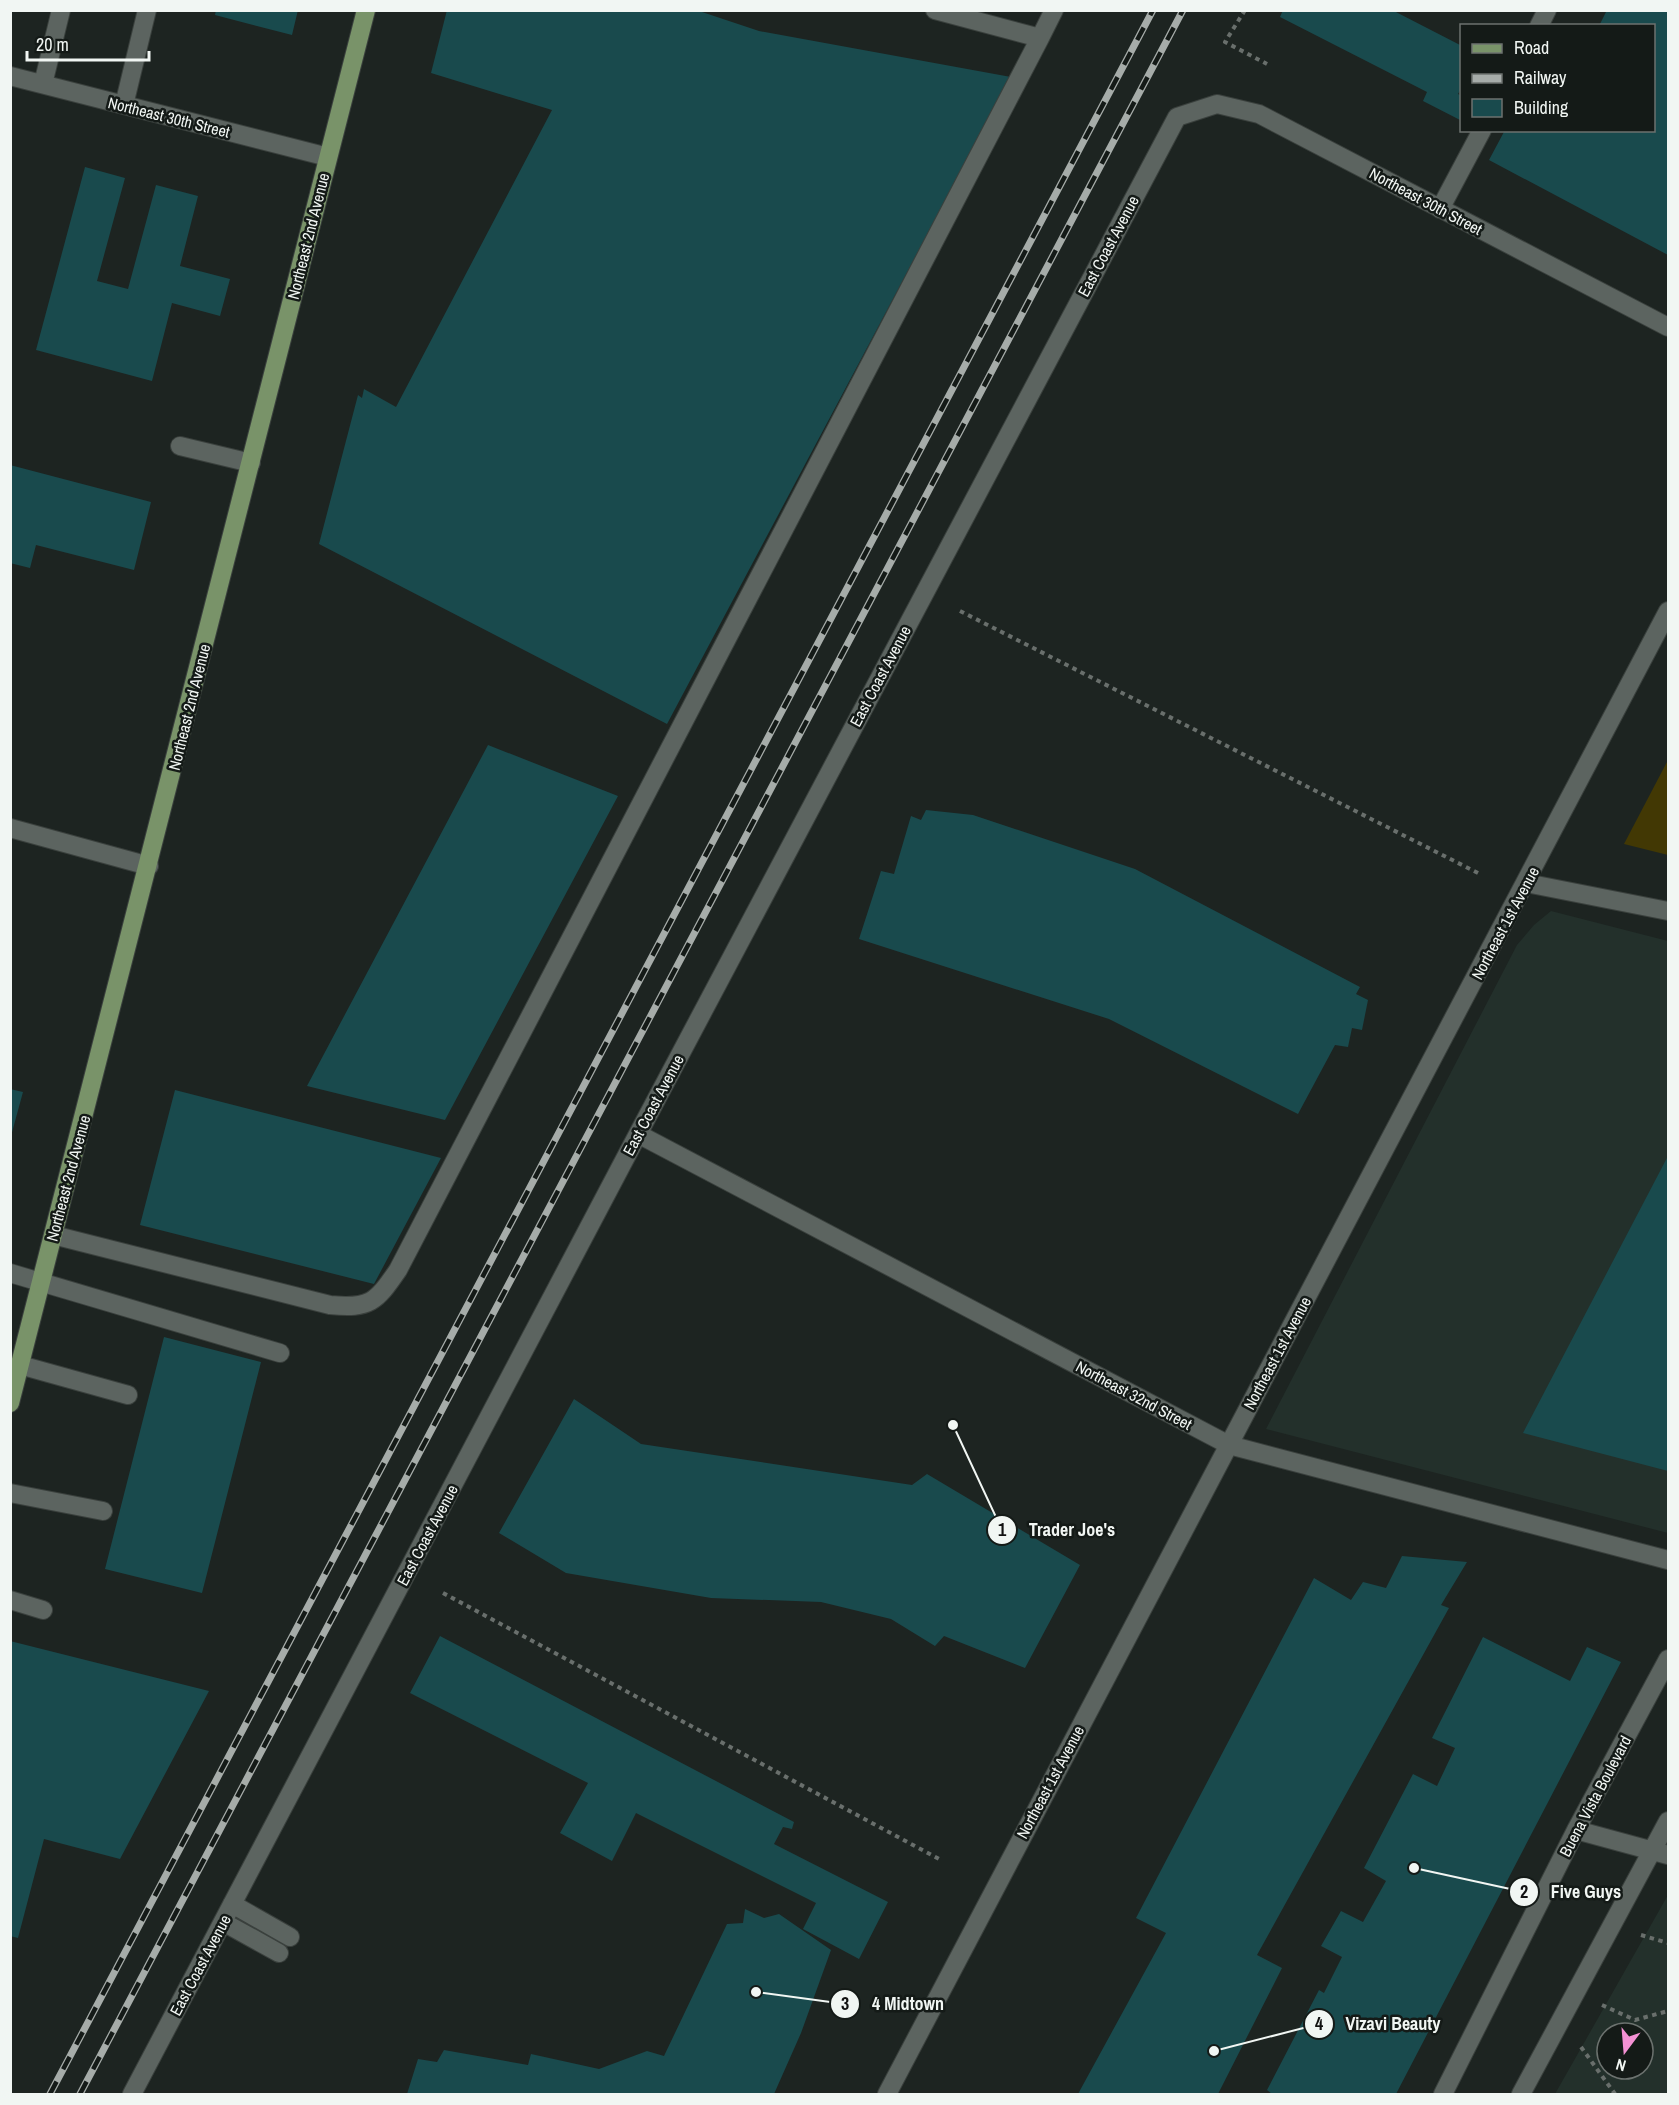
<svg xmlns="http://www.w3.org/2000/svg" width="1679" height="2105" font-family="'Archivo Narrow',sans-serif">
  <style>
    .built { fill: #23302b; fill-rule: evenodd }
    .green { fill: #423804 }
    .building { fill: #194a4d }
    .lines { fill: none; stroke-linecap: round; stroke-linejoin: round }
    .minor-casing { stroke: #3a403d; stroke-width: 20 }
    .major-casing { stroke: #3a403d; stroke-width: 20 }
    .path { stroke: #696f6c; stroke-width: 4; stroke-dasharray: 4.5 4.5; stroke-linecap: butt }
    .minor { stroke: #5c6460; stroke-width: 18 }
    .major { stroke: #799369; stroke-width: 18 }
    .rail-casing { stroke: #a6aca9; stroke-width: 7 }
    .rail { stroke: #141a17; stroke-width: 4.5; stroke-dasharray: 14; stroke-linecap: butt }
    .labels { text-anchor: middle; stroke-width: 5; stroke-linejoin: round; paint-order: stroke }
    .street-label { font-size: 16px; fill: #f1f6f3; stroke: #141a17 }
    .leader { fill: none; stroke: #f1f6f3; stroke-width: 2 }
    .callout-dot { fill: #f1f6f3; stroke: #141a17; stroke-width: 2 }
    .mark-label { font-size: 18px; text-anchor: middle; font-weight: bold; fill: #111 }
    .callout-label { font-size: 18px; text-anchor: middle; font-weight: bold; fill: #f1f6f3; stroke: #141a17; stroke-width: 5; stroke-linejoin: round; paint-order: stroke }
  </style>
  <rect width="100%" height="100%" fill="#1d2421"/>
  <!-- built -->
  <path class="built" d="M1551,911L1668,941V1533L1266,1429L1517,945L1534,925Z
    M1668,1895V2094H1555ZM1607,2033H1643V2069H1607Z"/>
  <!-- green -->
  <path class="green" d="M1668,760V855L1624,844Z"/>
  <!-- building -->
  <path class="building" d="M216,10H298L292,35L215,15Z
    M447,10H696L759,31L1011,77L667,724L319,544L358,395L362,398L364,389L396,407L552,110L431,73Z
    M1283,10H1392L1462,46V87L1458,94L1462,96V121L1423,101L1427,92L1280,17Z
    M1607,10H1668V255L1489,160L1505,130H1654V26H1599Z
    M85,167L125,178L97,281L128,289L156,185L198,196L180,266L230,279L220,316L172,303L152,381L36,350Z
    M10,465L151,502L134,570L36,545L30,568L10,563Z
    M488,745L618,796L445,1120L307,1086Z
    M926,810L973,815L1135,869L1360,987L1356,994L1368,1000L1362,1030L1352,1028L1348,1047L1335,1045L1298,1114L1109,1019L859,939L881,871L894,874L911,816L921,820Z
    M10,1089L23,1092L11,1136H10Z
    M175,1090L441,1158L374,1284L140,1225Z
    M1668,1156V1471L1523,1433Z
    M164,1337L261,1362L202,1593L105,1569Z
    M574,1399L641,1444L912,1485L927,1474L1080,1565L1025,1668L944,1636L935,1646L891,1619L821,1602L711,1598L566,1573L499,1533Z
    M1402,1556L1467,1562L1441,1605L1449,1608L1257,1955L1282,1968L1218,2094H1078L1166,1933L1136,1918L1314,1578L1351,1600L1363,1582L1386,1588Z
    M440,1636L794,1822L792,1829L783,1827L774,1844L888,1902L859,1959L803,1929L816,1903L636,1813L612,1861L560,1833L588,1783L410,1693Z
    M1483,1637L1570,1681L1587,1647L1621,1662L1396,2094H1272L1267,2090L1319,1990L1324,1993L1342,1957L1321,1946L1341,1911L1363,1922L1386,1881L1364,1868L1413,1774L1437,1786L1455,1748L1432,1738Z
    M10,1641L209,1691L120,1859L44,1839L18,1938L10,1936Z
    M745,1909L764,1918L779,1914L831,1950L801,2033L774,2094H407L418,2059L437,2062L444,2050L528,2065L531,2054L599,2069L647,2051L664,2056L727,1924L743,1923Z"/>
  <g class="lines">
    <defs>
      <path id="minor" d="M935,10L1040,38L1054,10
        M1539,26L1547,10
        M10,76L328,157
        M43,84L61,10
        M124,105L147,10
        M1440,209L1482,130
        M180,446L251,463
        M10,828L149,866
        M1526,883L1668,911
        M638,1134L1229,1445L1668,1560
        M53,1235L330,1305C370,1309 376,1302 398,1270L1040,38
        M10,1273L280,1353
        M20,1365L128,1395
        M10,1493L103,1511
        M10,1600L43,1610
        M1576,1830L1668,1855
        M232,1904L290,1937
        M223,1922L279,1953
        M132,2094L638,1134L1177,117L1217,104L1259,114L1668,327
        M887,2094L1668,611
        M1443,2094L1576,1830L1668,1659
        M1521,2094L1668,1821"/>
      <path id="major" d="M10,1403L366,10"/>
    </defs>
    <!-- minor casing -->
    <use href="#minor" class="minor-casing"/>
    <!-- major casing -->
    <use href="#major" class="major-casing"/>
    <!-- path -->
    <path class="path" d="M1245,10L1225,42L1267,64
      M960,611L1478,873
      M443,1593L941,1860
      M1641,1935L1668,1943
      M1602,2005L1635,2020L1668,2011
      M1581,2047L1615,2094"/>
    <!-- minor -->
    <use href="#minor" class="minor"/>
    <!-- major -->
    <use href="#major" class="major"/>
    <defs>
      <path id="rail" d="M50,2094L1153,10
        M80,2094L1183,10"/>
    </defs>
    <!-- rail casing -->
    <use href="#rail" class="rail-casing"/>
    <!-- rail -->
    <use href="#rail" class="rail"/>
  </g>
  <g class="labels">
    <!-- street labels -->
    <g class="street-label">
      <text transform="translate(169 117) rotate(14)" y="6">Northeast 30th Street</text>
      <text transform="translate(1426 201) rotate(28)" y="6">Northeast 30th Street</text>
      <text transform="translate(308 236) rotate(-76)" y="6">Northeast 2nd Avenue</text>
      <text transform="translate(1108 246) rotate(-62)" y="6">East Coast Avenue</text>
      <text transform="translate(880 676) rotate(-62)" y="6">East Coast Avenue</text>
      <text transform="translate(189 707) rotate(-76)" y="6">Northeast 2nd Avenue</text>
      <text transform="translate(1505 923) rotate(-62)" y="6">Northeast 1st Avenue</text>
      <text transform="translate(653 1105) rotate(-62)" y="6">East Coast Avenue</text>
      <text transform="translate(68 1178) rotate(-75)" y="6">Northeast 2nd Avenue</text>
      <text transform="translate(1277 1353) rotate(-62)" y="6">Northeast 1st Avenue</text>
      <text transform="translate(1134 1395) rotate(28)" y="6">Northeast 32nd Street</text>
      <text transform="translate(427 1535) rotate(-62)" y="6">East Coast Avenue</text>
      <text transform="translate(1050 1782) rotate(-62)" y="6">Northeast 1st Avenue</text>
      <text transform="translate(1595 1796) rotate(-62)" y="6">Buena Vista Boulevard</text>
      <text transform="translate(200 1965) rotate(-62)" y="6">East Coast Avenue</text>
    </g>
  </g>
  <!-- callouts -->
  <path class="leader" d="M953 1425L1002 1530M1414 1868L1524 1892M756 1992L845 2004M1214 2051L1319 2024"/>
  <g class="callout-dot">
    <circle cx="953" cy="1425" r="6"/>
    <circle cx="1414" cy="1868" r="6"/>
    <circle cx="756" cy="1992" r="6"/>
    <circle cx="1214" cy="2051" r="6"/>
    <circle cx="1002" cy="1530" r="15"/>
    <circle cx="1524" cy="1892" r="15"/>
    <circle cx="845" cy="2004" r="15"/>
    <circle cx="1319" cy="2024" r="15"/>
  </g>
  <g class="mark-label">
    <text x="1002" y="1536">1</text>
    <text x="1524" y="1898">2</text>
    <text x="845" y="2010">3</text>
    <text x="1319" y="2030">4</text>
  </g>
  <g class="callout-label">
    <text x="1072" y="1536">Trader Joe's</text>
    <text x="1586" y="1898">Five Guys</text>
    <text x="908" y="2010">4 Midtown</text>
    <text x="1393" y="2030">Vizavi Beauty</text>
  </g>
  <!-- border -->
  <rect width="1679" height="2105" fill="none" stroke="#f1f6f3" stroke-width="24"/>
  <!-- legend -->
  <rect x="1460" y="24" width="195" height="108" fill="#141a17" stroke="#6c726f" stroke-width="1.5"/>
  <rect x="1472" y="44" width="30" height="9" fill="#799369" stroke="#6c726f" stroke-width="1.5"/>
  <text x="1514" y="54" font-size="18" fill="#f1f6f3">Road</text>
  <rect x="1472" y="74" width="30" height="9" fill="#a6aca9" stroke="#6c726f" stroke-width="1.5"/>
  <text x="1514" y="84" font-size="18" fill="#f1f6f3">Railway</text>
  <rect x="1472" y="99" width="30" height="18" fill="#194a4d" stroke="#6c726f" stroke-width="1.5"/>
  <text x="1514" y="114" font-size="18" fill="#f1f6f3">Building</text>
  <!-- north arrow -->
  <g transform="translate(1625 2051) rotate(196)"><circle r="28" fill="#141a17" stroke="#6c726f" stroke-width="1.5"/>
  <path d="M0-4.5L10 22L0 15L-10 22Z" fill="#f491d4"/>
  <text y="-9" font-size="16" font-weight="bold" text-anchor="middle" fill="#f1f6f3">N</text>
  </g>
  <!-- scale -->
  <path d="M27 51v9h122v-9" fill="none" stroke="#f1f6f3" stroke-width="3"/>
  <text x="36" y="51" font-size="18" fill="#f1f6f3" stroke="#141a17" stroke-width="4.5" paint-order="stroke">20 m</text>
</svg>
